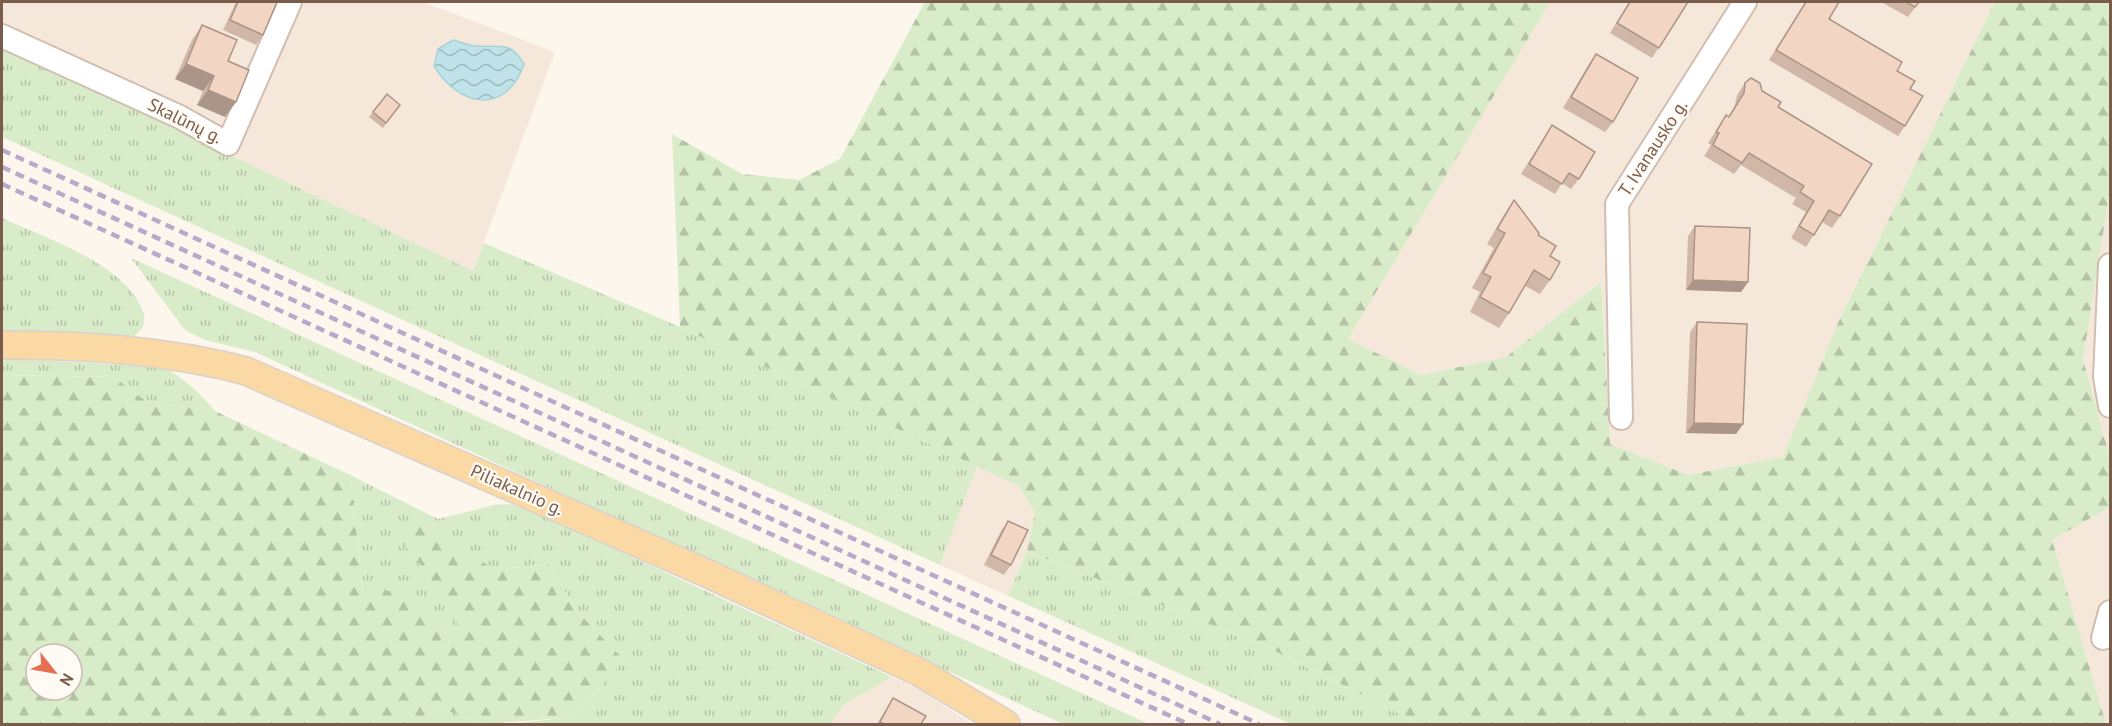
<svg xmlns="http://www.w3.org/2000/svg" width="2112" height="726" font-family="'PT Sans',sans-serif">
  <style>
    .residential { fill: #f5e8da }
    .grass { fill: url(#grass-tufts) }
    .forest { fill: url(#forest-firs); fill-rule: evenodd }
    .water { fill: url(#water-waves); stroke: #a5d3da; stroke-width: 1.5 }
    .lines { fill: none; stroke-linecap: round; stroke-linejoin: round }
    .minor-casing { stroke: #d1beb0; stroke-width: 26 }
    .major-casing { stroke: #dad1cd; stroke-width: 30 }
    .minor { stroke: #fff; stroke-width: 22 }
    .major { stroke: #fbd9a5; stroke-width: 27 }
    .rail { stroke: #b9a8c9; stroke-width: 4.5; stroke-dasharray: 9 6; stroke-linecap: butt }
    .wall { fill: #d1b7a8 }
    .shaded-wall { fill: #aa9588 }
    .building { fill: #f3d5c3; stroke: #aa9588; stroke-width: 1.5 }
    .labels { text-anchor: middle; stroke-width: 4.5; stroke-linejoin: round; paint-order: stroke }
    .street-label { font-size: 18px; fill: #7a5c4d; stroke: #fffaf3 }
  </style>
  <defs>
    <pattern id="grass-tufts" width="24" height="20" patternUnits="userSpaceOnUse" patternTransform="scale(1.5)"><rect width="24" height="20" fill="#d8ecc9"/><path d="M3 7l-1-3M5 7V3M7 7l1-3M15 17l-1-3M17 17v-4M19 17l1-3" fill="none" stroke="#b4c2a5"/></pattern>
    <pattern id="forest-firs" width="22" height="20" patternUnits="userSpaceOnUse" patternTransform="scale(1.5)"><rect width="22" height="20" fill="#d8ecc9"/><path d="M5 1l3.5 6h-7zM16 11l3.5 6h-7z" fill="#b4c2a5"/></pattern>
    <pattern id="water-waves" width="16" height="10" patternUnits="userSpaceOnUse" patternTransform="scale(1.5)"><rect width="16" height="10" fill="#bfe3e8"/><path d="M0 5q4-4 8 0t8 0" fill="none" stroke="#a0bbbe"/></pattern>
  </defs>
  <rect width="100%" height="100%" fill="#fdf6ec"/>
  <!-- residential -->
  <path class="residential" d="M2,2H423L555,52L473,271L2,46Z
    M1550,2H1995L1837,325L1783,457L1688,475L1610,444L1601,282L1506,357L1421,375L1348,339Z
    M2110,190V458L2083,359Z
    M977,466L1019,486L1035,513L1027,551L1008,596L940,565Z
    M2110,507V724H2106L2052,540Z
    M892,677L920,690L972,724H831L843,705Z"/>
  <!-- grass -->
  <path class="grass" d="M2,46L473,271L484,243L680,327L977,466L940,565L2,137Z
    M2,218C45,238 130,265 144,315C147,327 137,335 128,340L2,334Z
    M131,258L1149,724H1063L255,352L205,340L185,330Z
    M2,358L163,367C185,379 199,392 215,411L146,401L114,377L2,375Z
    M350,475L438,519L494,505L510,504L552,520L892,677L843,705L831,724H508L574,717L624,660L577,611L548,564L496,570L411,521L399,538L425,570L461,629L439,628L404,591H363Z
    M1027,551L1265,646L1420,724H1291L1008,596Z
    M433,706L486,724H423Z"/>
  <!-- forest -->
  <path class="forest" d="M925,2H1550L1348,339L1421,375L1506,357L1601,282L1610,444L1688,475L1783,457L1837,325L1995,2H2110V190L2083,359L2110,458V507L2052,540L2106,724H1420L1265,646L1027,551L1035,513L1019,486L680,327L672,134L742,174L799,180L840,159Z
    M2,375L114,377L146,401L215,411L350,475L363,591H404L439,628L460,629L425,570L399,538L411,520L496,570L548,564L577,611L624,660L574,717L486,724L433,706L423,724H2ZM36,654H72V690H36Z"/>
  <!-- water -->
  <path class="water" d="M453,40C461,42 469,46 477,46C501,48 510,40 524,64C506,116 459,107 434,66L438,49Z"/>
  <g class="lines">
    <defs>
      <path id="minor" d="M2,36L180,117L228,144L290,2
        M2110,265L2105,377L2110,406
        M1621,418L1617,204L1745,2
        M2103,638L2110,612"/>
      <path id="major" d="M2,345C84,345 167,350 246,371L704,572L919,672L1006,724"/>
    </defs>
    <!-- minor casing -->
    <use href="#minor" class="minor-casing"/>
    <!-- major casing -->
    <use href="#major" class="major-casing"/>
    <!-- minor -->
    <use href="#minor" class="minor"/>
    <!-- major -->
    <use href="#major" class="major"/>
    <!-- rail -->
    <path class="rail" d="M2,150L1259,724
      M2,167L1220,724
      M2,184L1188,724"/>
  </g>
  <!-- wall -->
  <path class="wall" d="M236,2H277L263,35L256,45L223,30Z
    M1629,2H1688L1652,58L1610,33Z
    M1805,2H1839L1829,19L1897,71L1910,89L1905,126L1898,136L1769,60Z
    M1881,2H1919L1908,17Z
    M202,25L228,61L236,102L225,117L197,105L203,91L175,79L192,40Z
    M1596,54L1613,122L1605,132L1563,108L1589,64Z
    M1745,83L1762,91L1778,107L1840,216L1832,228L1822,222L1806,247L1791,238L1806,212L1792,204L1796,198L1741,165L1734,174L1704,156L1711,145L1708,143L1726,115L1729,116L1735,105L1737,95Z
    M387,94L400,105L383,128L369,117Z
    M1552,125L1579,179L1571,189L1562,183L1555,194L1521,174Z
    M1514,200L1538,235L1550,256V280L1540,294L1525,286L1509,313L1499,328L1470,312L1480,292L1472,288L1494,248L1487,244L1504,215Z
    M1695,226L1748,282L1741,292L1686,290L1688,236Z
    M1697,322L1743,424L1736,434L1686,433L1690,332Z
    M1008,521L1011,565L1004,575L984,565L1001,531Z
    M893,698L921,724H877Z"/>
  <!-- shaded-wall -->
  <path class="shaded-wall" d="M186,64L214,76L203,91L175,79Z
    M208,90L236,102L225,117L197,105Z
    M1693,280L1748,282L1741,292L1686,290Z
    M1694,423L1743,424L1736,434L1686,433Z"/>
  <!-- building -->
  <path class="building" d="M238,2H277L263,35L230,20Z
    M1630,2H1688L1659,48L1617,23Z
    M1806,2H1839L1829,19L1902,62L1897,71L1915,81L1910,89L1923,96L1905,126L1776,50Z
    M1906,2H1919L1915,7Z
    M202,25L237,40L228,61L249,70L236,102L208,90L214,76L186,64Z
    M1596,54L1638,78L1613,122L1571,97Z
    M1751,78L1760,83L1762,91L1781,102L1778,107L1872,164L1840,216L1829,210L1814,235L1799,226L1814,201L1800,192L1804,186L1749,153L1742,163L1713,145L1719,133L1716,132L1726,115L1729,117L1744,93L1745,83Z
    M387,94L400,105L386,123L373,112Z
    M1552,125L1595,152L1579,179L1569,173L1562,184L1529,164Z
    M1514,200L1539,233L1538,235L1556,246L1550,256L1560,262L1550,280L1534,270L1509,313L1480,297L1491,277L1483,273L1505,233L1497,229Z
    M1695,226L1750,228L1748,282L1693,280Z
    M1697,322L1747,324L1743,424L1694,423Z
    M1008,521L1028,530L1011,565L991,555Z
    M893,698L926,716L921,724H884L880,722Z"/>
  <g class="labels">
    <!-- street labels -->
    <g class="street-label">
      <text transform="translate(185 121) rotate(26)" y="6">Skalūnų g.</text>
      <text transform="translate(1653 148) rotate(-57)" y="6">T. Ivanausko g.</text>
      <text transform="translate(517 490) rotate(24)" y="6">Piliakalnio g.</text>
    </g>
  </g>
  <!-- border -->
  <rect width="2112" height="726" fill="none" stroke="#7a5c4d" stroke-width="6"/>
  <!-- north arrow -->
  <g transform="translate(54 672) rotate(121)"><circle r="28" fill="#fffaf3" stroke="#cabbb1" stroke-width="1.5"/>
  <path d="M0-4.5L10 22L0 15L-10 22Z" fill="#e76f51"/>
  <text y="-9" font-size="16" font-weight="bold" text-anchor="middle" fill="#7a5c4d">N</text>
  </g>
</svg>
